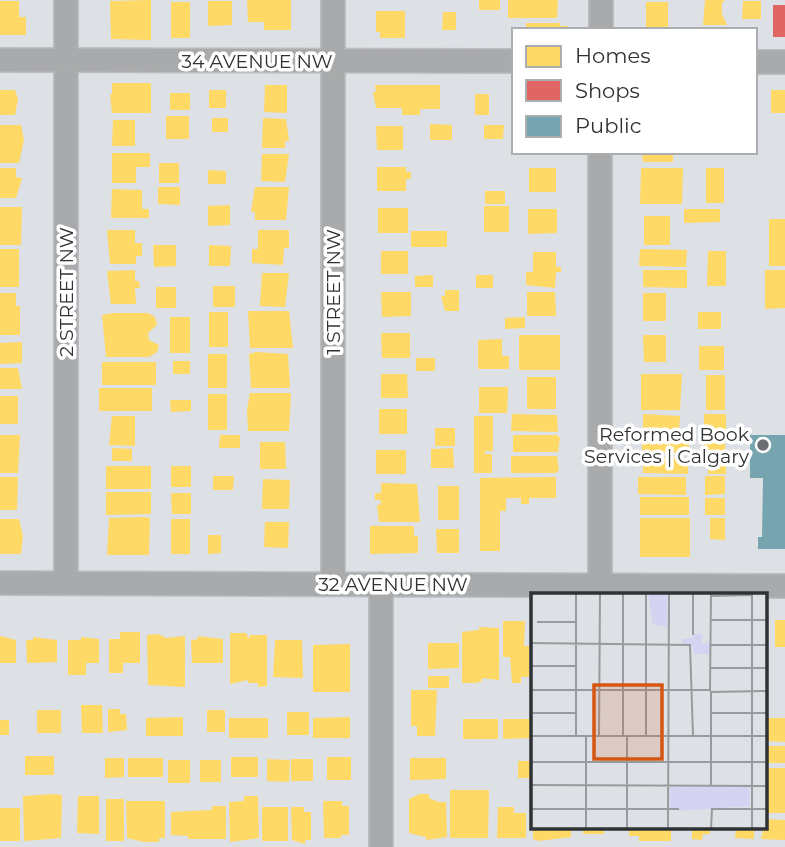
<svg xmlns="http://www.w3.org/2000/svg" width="785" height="847" font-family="Montserrat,sans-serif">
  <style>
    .homes { fill: #ffd966 }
    .shops { fill: #e06666 }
    .public { fill: #76a5af }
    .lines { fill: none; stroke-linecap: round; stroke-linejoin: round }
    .minor-casing { stroke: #bbbdc0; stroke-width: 26 }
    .minor { stroke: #a9aaab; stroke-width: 23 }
    .poi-dot { fill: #6c6f72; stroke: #fff; stroke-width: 2.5 }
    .labels { text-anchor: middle; stroke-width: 7; stroke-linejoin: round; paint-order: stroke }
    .street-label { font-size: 19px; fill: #2f3234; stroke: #fff }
    .poi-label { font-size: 19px; fill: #2f3234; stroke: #fff; text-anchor: end }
    .inset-road { fill: none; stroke: #979a9e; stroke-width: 2 }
    .view { fill: #d65510; fill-opacity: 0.15; stroke: #d65510; stroke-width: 3.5 }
    .inset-edge { fill: none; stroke: #2f3234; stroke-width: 3.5 }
  </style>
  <rect width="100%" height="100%" fill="#dde0e4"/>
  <!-- homes -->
  <path class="homes" d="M151,0V40L111,39L110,1Z
    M247,0H291V30H264V22H248Z
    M479,0H500V10H479Z
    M508,0H558L557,18H508Z
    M705,0H725L722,3V14L727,25H703Z
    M0,1H19V17H26V35H0Z
    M208,1H232V25L208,26Z
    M743,1H761V19H742Z
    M171,2H190V38H171Z
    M646,2H668V30H646Z
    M376,11H405V38H380V32H376Z
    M443,12H456V30H442Z
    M526,23H560V26H568V30H526Z
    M112,83H151V113H112L110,94H112Z
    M265,85H287V113L264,112Z
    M375,85H440V109H420V115H402V108H376L373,92H376Z
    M0,90H15L18,99L15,115H0Z
    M209,90H226V108H209Z
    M771,90H785V113H771Z
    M170,93H190V110H170Z
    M475,94H489V115H475Z
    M166,116H189V139H166Z
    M212,118H228V132H212Z
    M263,118L286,119L289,141H285V148H262Z
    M113,120H135V146H112Z
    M430,124L452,125V140H430Z
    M0,125H21L24,140L19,163H0Z
    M484,125H504L503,139H484Z
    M376,126H403V150H377Z
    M642,152H673V162H643Z
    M112,153H150V167H136V183H112Z
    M262,154H289L285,182L261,181Z
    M159,163H179V183H159Z
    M377,167H406V172H411V179H406V191H377Z
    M0,168H16V177L22,178L16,198H0Z
    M529,168H556V192H529Z
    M641,168H683L682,204H640Z
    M706,168H724V203H706Z
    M208,170L226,171V184H208Z
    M158,187H180V205L158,204Z
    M255,187H289L286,220H255V212H251Z
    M112,189L142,190V209H149V218H111Z
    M485,191H505V204H485Z
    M230,205V225L208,226V206Z
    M484,206H509V232H484Z
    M0,207H22L21,245H0Z
    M378,208H408V233H378Z
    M528,209H557V233L528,234Z
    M684,209H720V222L684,223Z
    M644,216H670V245H644Z
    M769,219H785V266H769Z
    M107,230H135V243H142V256H136V264H110Z
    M258,230H289V248H284L283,265L252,263V249H258Z
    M411,231H447V247H411Z
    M153,245H176V266L154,267Z
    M209,245L231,246L230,266H209Z
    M0,249H19V287H0Z
    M640,249L687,250L686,267L639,266Z
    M381,251H408V274H381Z
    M708,251H726V286H707Z
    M533,252H556V267H561V272H556L555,288L526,285V272H533Z
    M135,270V281H139L140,288H135L136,304H111L107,271Z
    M643,270H687V288L643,287Z
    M765,270H785V308L765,309Z
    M262,273H289L285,307L260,306Z
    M433,275V287H415V276Z
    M476,275H493V288H476Z
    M213,286H235V307H213Z
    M156,287H176V308H156Z
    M445,290H459V311H445L441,296H445Z
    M381,292H411V316L382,317Z
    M527,292H555L556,316H527Z
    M0,293H16V306H20V335H0Z
    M643,293H666V321H643Z
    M248,311H289L293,348H250Z
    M209,312H228V347H209Z
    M698,312H721V329H698Z
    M113,313H148L155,317L157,325L148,333L149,340L159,345L157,352L149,357H106L102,315Z
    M170,317H190V353H170Z
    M525,317V328L505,329V318Z
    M381,333H410V358H382Z
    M519,335H560V370H519Z
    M643,335H666V362H644Z
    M502,339V356H509V369H478V340Z
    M22,342V363L0,364V343Z
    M699,346H724V370H699Z
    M256,352L288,354L290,388H251L249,354Z
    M208,354H227V388H208Z
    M416,358H435V371H416Z
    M173,361H190V374H173Z
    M102,362H156V385H102Z
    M0,368H18L22,389H0Z
    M381,374H407L408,398H381Z
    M641,374H682L680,410H641Z
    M706,375H725V410H706Z
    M527,377H556V409H527Z
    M479,387H508L507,413H479Z
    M99,388H152V411H99Z
    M250,393H291L289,431H248L247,410Z
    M208,394H227V430H208Z
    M0,396H18V424H0Z
    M170,400H191V411L171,412Z
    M379,409H407V434H379Z
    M512,414L557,415L558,432L511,431Z
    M643,414L680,416L679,432H643Z
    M704,414H726V433H704Z
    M112,416H135V446L109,445Z
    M474,416H493V451H485V454H492V473H474Z
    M435,428H455V446H435Z
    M0,435H20L18,473H0Z
    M220,435H240V448H219Z
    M513,435H557L560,438L558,452H513Z
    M642,435H689V453L642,452Z
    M704,435H725V453H703Z
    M260,442H285L286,469H260Z
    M112,448L132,449V461H112Z
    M453,448L454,468H431V449Z
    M376,450H406V474H376Z
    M511,456H557L559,470L556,473H511Z
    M708,456H726V474H708Z
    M643,457L688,458V474L643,473Z
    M106,466H151V489H106Z
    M171,466H191V487H171Z
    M213,476H234L233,490H213Z
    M705,476H725V494L705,495Z
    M0,477H18L17,510H0Z
    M556,477V498H529V504H521V498H506V511H500V551H480V478Z
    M638,477H686V495L638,494Z
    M263,479L290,480L289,509H262Z
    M381,483L417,484L420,522H379L377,505H380L381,500H375V493H381Z
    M438,486H459V520H438Z
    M106,492H151V514L106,515Z
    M171,493H191V514H172Z
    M640,497H689V515H640Z
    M705,498H725V515H705Z
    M146,517L150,518L149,555H107L109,518Z
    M640,518H690V557H640Z
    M710,518H725V540L710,539Z
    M0,519H19L23,536L21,554H0Z
    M171,519H190V554H171Z
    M265,522H289L288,548L264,547Z
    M370,526H414V536H418V553L370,554Z
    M436,529H459V553H437Z
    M208,535H221V553L208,554Z
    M775,620H785V647H775Z
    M503,621H525L524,646H529V677H521V683H512L510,657H503Z
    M479,627L499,628V680L482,678V681L476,683H462V632L479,630Z
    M120,632H140V663H123V673H109V639H120Z
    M230,633H246L249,639L250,635H267V686L258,687V683H248V680L230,684Z
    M158,634L166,638L185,636V687L148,685L147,635Z
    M0,636L16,640V663H0Z
    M198,636L223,639V663H192L191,640L198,639Z
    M33,637L57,640V662L27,663L26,640H33Z
    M81,637L99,639V663H86V675H68V640H81Z
    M275,640H302L303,678L273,677Z
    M428,643H459V668L428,669Z
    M350,644V692H313V645Z
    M428,676H449V688H428Z
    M411,690H437L435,736H417V726H411Z
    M81,705H102L103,733H82Z
    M108,709H120V714H126L127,730L108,732Z
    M37,710H61V733H37Z
    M207,710H225V732H207Z
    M287,712H309V735H287Z
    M183,717V736H146V718Z
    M350,717V738H313V718Z
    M229,718H268V738H229Z
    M766,718H785V742L767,741Z
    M463,719H498V739H463Z
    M503,719H530V738L503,739Z
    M0,720H9V735H0Z
    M766,746H785V763H766Z
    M25,756H54V775H25Z
    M231,757H258V777H231Z
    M327,757H351V780H327Z
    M105,758H124V777L105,778Z
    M128,758H163V777H128Z
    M410,758H446V779L410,780Z
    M267,759L290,760L289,782L267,781Z
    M291,759H313V781H291Z
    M168,760H190V783H168Z
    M200,760H221V782H200Z
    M518,761H530V778H518Z
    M766,768H785V813H766Z
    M450,790H489L488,838H450Z
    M55,794L62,795L61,838L24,841L23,796Z
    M420,794H429V798L438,802H446L447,837L426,840V837L409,833V799Z
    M78,796H99V834L77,833Z
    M244,796H258L259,838L230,842L229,802L244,801Z
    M106,799H124V841H106Z
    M126,801H165V838H159V842H144L127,838Z
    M323,801H342V806H349V835H341V838H324Z
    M212,806H226V839H188V836L171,835V812L212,810Z
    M262,807H288V841H262Z
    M291,807H304V812H311V840H305V844L292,840Z
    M498,807H514V813H526V838H497Z
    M0,808H20V841H0Z
    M766,819L785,820V840L761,839Z
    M533,828H571V837L539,841L533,839Z
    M583,828H604V834H583Z
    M629,828H671V841H639V836H629Z
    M692,828H710V834H703L702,840L692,839Z
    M736,828H754V839L735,838Z"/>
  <!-- shops -->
  <path class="shops" d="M773,5H785V37H773Z"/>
  <!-- public -->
  <path class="public" d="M750,435H785V549H758V537H762L763,478H750Z"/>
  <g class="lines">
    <defs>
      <path id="minor" d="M66,0V583
        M333,0V584
        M601,30V0
        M0,60L514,61
        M755,62H785
        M0,583L785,586
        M600,584V152
        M381,847V584"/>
    </defs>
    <!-- minor casing -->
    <use href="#minor" class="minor-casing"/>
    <!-- minor -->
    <use href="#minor" class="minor"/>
  </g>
  <!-- markers -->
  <circle class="poi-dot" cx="763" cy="445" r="7"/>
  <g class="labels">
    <!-- street labels -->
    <g class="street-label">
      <text x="257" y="68">34 AVENUE NW</text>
      <text transform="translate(66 292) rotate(-90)" y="7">2 STREET NW</text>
      <text transform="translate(333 292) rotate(-90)" y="7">1 STREET NW</text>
      <text x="393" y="591">32 AVENUE NW</text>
    </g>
    <!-- poi labels -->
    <g class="poi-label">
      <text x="749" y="441">Reformed Book<tspan x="749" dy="22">Services | Calgary</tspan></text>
    </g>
  </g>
  <!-- overview -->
  <g transform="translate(531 593)">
    <rect width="236" height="236" fill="#dde0e4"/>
    <path d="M117,0H136V34L122,31ZM163,41H171V50H179V61H163L162,53L152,51L151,46L163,45ZM139,194H218L219,213L148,218L139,214Z" fill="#d6d3f2"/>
    <path class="inset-road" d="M162,0V42M180,3L221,2M180,27H237M6,29H45M0,50L159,52L162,143M180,52H237M0,73H45M180,75H237M0,97H179L180,0M0,120H45M180,120H237M0,143H237M45,143V0M55,143V236M68,143L69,0M92,143V0M96,143V236M115,143V0M0,169H237M0,192L237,193M180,192V99L237,98M0,216H148M137,236L138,0M180,236L181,216H237M221,236V0"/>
    <path class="view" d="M63,92H131V166H63Z"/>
    <rect width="236" height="236" class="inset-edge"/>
  </g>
  <!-- legend -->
  <rect x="512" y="28" width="245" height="126" fill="#ffffff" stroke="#acadae" stroke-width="2"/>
  <rect x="526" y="46" width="35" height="21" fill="#ffd966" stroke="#acadae" stroke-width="2"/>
  <text x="575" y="63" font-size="21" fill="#2f3234">Homes</text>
  <rect x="526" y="80" width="35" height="21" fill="#e06666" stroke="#acadae" stroke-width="2"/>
  <text x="575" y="98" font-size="21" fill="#2f3234">Shops</text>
  <rect x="526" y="116" width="35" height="21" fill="#76a5af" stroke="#acadae" stroke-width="2"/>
  <text x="575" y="133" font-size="21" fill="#2f3234">Public</text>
</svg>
